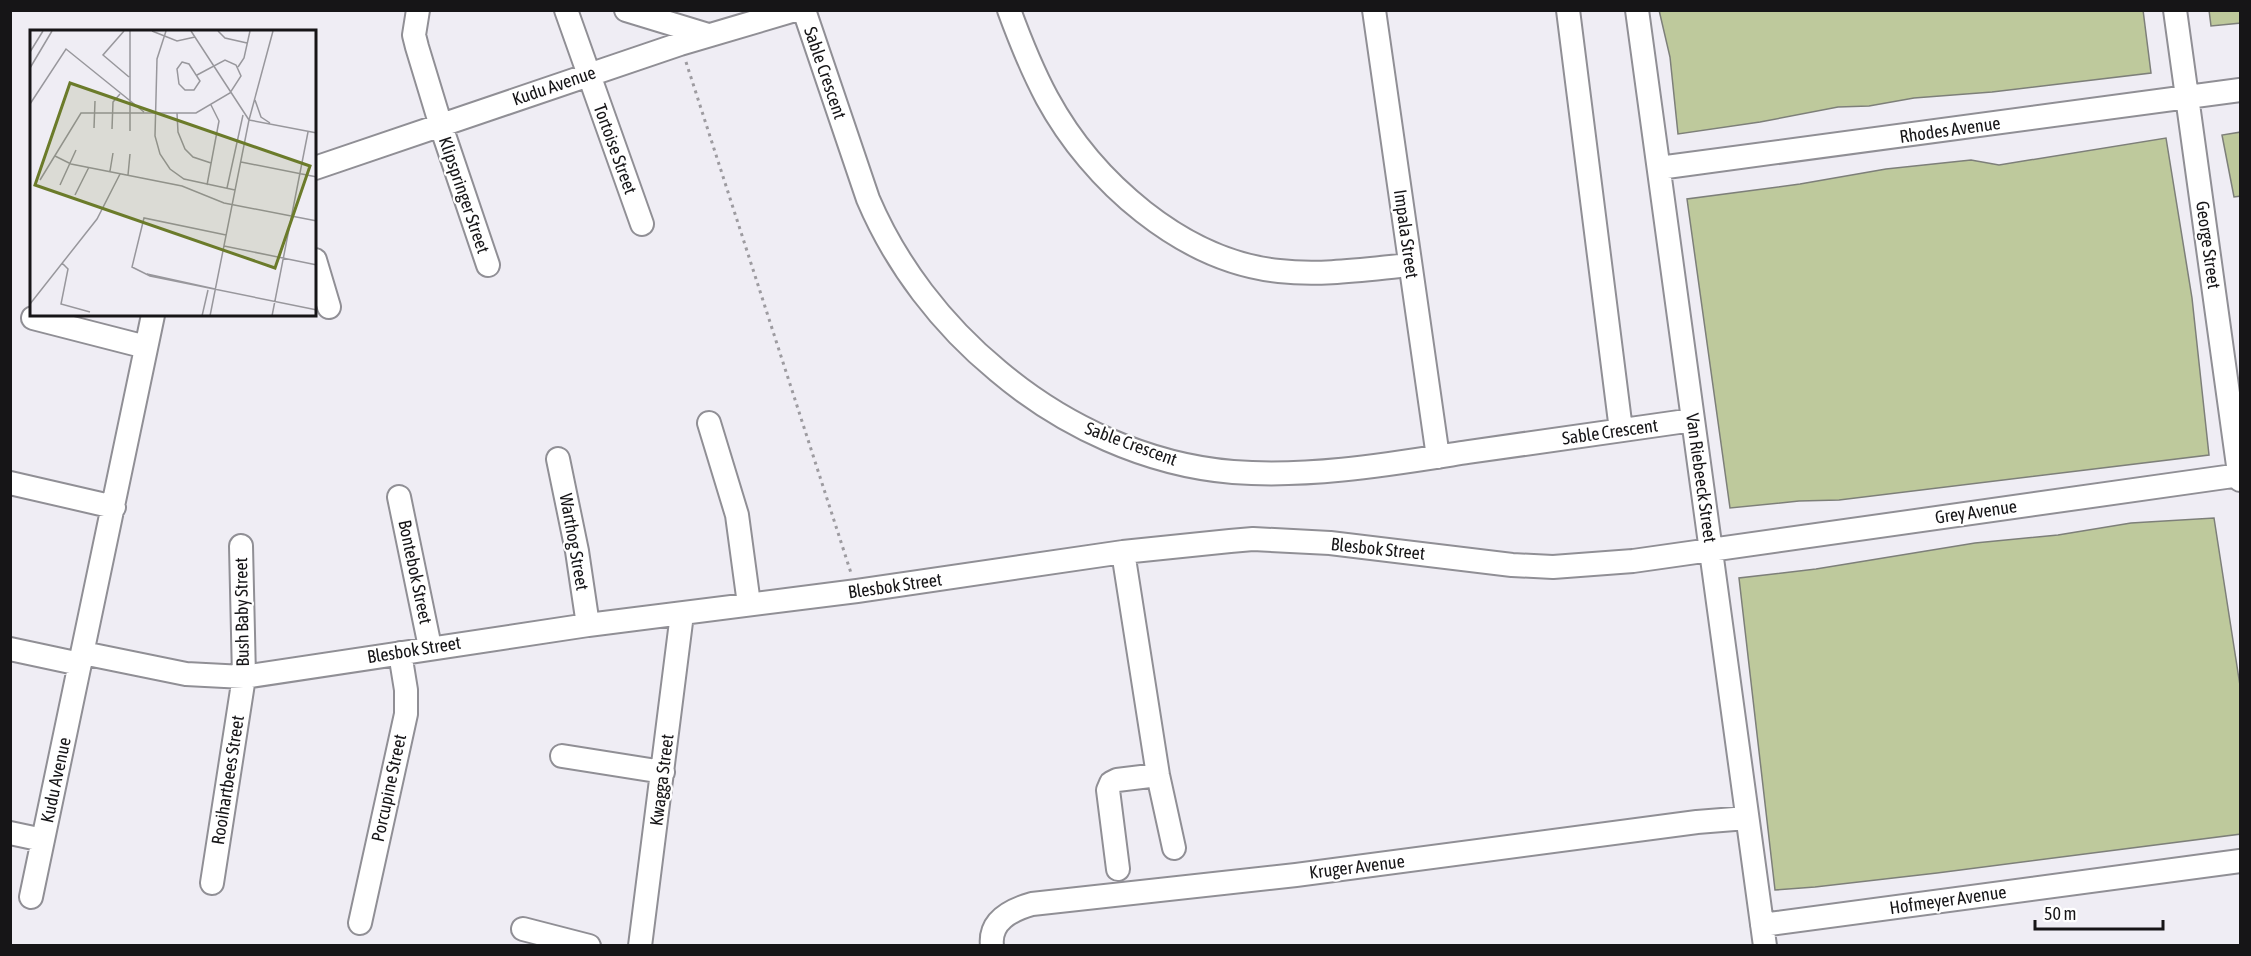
<svg xmlns="http://www.w3.org/2000/svg" width="2251" height="956" font-family="'Asap Condensed',sans-serif">
  <style>
    .building { fill: #bec99c; stroke: #7d7f79; stroke-width: 1.5 }
    .lines { fill: none; stroke-linecap: round; stroke-linejoin: round }
    .minor-casing { stroke: #908f95; stroke-width: 26 }
    .path { stroke: #9d9ba0; stroke-width: 3; stroke-dasharray: 3 4.5; stroke-linecap: butt }
    .minor { stroke: #fff; stroke-width: 22 }
    .labels { text-anchor: middle; stroke-width: 4.5; stroke-linejoin: round; paint-order: stroke }
    .street-label { font-size: 18px; fill: #161517; stroke: #fff }
    .inset-road { fill: none; stroke: #98979c; stroke-width: 1.5 }
    .view { fill: #6b7b2a; fill-opacity: 0.15; stroke: #6b7b2a; stroke-width: 3 }
    .inset-edge { fill: none; stroke: #161517; stroke-width: 3 }
  </style>
  <rect width="100%" height="100%" fill="#efedf4"/>
  <!-- building -->
  <path class="building" d="M1659,10H2143L2151,73L1992,92L1914,98L1869,106L1838,107L1760,122L1678,134L1670,57Z
    M2209,10H2241V23L2211,26Z
    M2241,132V196L2234,197L2222,135Z
    M2166,138L2192,298L2209,455L1839,500L1799,501L1730,508L1687,199L1800,184L1886,169L1971,160L1999,165Z
    M2214,518L2241,692V834L1937,873L1815,887L1775,890L1739,578L1816,569L1975,543L2058,535L2131,523Z"/>
  <g class="lines">
    <defs>
      <path id="minor" d="M418,10L414,35L417,47L441,126L488,265
        M566,10L642,224
        M626,10L708,35
        M804,10L868,199C896,265 942,325 998,371C1063,426 1147,465 1233,472C1311,478 1391,464 1468,452C1543,441 1618,430 1693,420
        M1009,10C1020,40 1032,70 1047,98C1092,181 1182,261 1279,271C1322,276 1367,269 1410,265
        M1374,10L1438,457
        M1568,10L1621,430
        M1637,10L1765,946
        M2175,10L2240,480
        M315,168L680,44L795,10
        M1659,168L2240,90
        M315,260L329,307
        M33,318L146,347
        M709,423L737,515L749,604
        M558,459L577,551L588,625
        M10,483L114,507
        M399,497L430,647
        M1123,552L1158,775L1174,848
        M10,649L80,664
        M83,653L186,674L244,677L588,625L857,591L1123,552L1230,541L1253,539L1330,543L1512,565L1553,567L1633,561L2240,475
        M562,756L663,772
        M10,833L43,840
        M1118,869L1108,790L1111,783L1117,780L1158,775
        M212,883L244,677L241,546
        M31,897L153,315
        M360,923L406,714V690L400,653
        M1762,925L2240,861
        M523,929L589,946
        M640,946L682,614
        M992,946C989,921 1011,910 1032,904L1296,875L1697,822L1747,818"/>
    </defs>
    <!-- minor casing -->
    <use href="#minor" class="minor-casing"/>
    <!-- path -->
    <path class="path" d="M686,62L851,573"/>
    <!-- minor -->
    <use href="#minor" class="minor"/>
  </g>
  <g class="labels">
    <!-- street labels -->
    <g class="street-label">
      <text transform="translate(825 73) rotate(71)" y="6">Sable Crescent</text>
      <text transform="translate(554 86) rotate(-19)" y="6">Kudu Avenue</text>
      <text transform="translate(1950 130) rotate(-8)" y="6">Rhodes Avenue</text>
      <text transform="translate(615 149) rotate(70)" y="6">Tortoise Street</text>
      <text transform="translate(464 195) rotate(71)" y="6">Klipspringer Street</text>
      <text transform="translate(1406 234) rotate(82)" y="6">Impala Street</text>
      <text transform="translate(2208 245) rotate(82)" y="6">George Street</text>
      <text transform="translate(1610 432) rotate(-8)" y="6">Sable Crescent</text>
      <text transform="translate(1131 444) rotate(20)" y="6">Sable Crescent</text>
      <text transform="translate(1701 478) rotate(82)" y="6">Van Riebeeck Street</text>
      <text transform="translate(1976 512) rotate(-8)" y="6">Grey Avenue</text>
      <text transform="translate(574 542) rotate(80)" y="6">Warthog Street</text>
      <text transform="translate(1378 549) rotate(6)" y="6">Blesbok Street</text>
      <text transform="translate(415 572) rotate(78)" y="6">Bontebok Street</text>
      <text transform="translate(895 586) rotate(-8)" y="6">Blesbok Street</text>
      <text transform="translate(242 612) rotate(-91)" y="6">Bush Baby Street</text>
      <text transform="translate(414 650) rotate(-9)" y="6">Blesbok Street</text>
      <text transform="translate(56 780) rotate(-78)" y="6">Kudu Avenue</text>
      <text transform="translate(228 780) rotate(-81)" y="6">Rooihartbees Street</text>
      <text transform="translate(662 780) rotate(-83)" y="6">Kwagga Street</text>
      <text transform="translate(389 788) rotate(-78)" y="6">Porcupine Street</text>
      <text transform="translate(1357 867) rotate(-7)" y="6">Kruger Avenue</text>
      <text transform="translate(1948 900) rotate(-8)" y="6">Hofmeyer Avenue</text>
    </g>
  </g>
  <!-- overview -->
  <g transform="translate(30 30)">
    <rect width="286" height="286" fill="#efedf4"/>
    <path class="inset-road" d="M94,1L73,25L99,47M100,1V101M122,1L147,11L165,7M136,1L127,29L125,106L130,124L140,139L154,149L205,160M161,1L219,90M188,1L195,8L217,13M0,22L13,1M152,32L159,34L170,51L164,60H155L149,54L147,39ZM208,37L214,28L220,1M0,38L22,1M225,70L231,87L240,93M0,74L36,19L114,82M147,83L148,102L155,119L163,127L181,133M219,90L287,103M64,98L65,71M82,99L83,72L90,64M25,126L41,134L152,156L194,173L287,191M211,132L287,147M80,141L83,123M98,145L100,124M10,150L51,83H166L200,63L211,46L206,35L195,30L167,45M30,155L46,120M177,155L189,91L181,75M197,158L213,85M45,165L59,137M196,205L114,188L102,237L120,246L287,280M194,216L287,235M32,233L38,239L31,274L60,282M117,244L185,259M0,274L67,189L90,144M172,286L178,260M180,286L219,90L243,1M242,286L278,102"/>
    <path class="view" d="M40,53L280,136L245,238L5,155Z"/>
    <rect width="286" height="286" class="inset-edge"/>
  </g>
  <!-- border -->
  <rect width="2251" height="956" fill="none" stroke="#161517" stroke-width="24"/>
  <!-- scale -->
  <path d="M2035 920v9h128v-9" fill="none" stroke="#161517" stroke-width="3"/>
  <text x="2044" y="920" font-size="18" fill="#161517" stroke="#ffffff" stroke-width="4.5" paint-order="stroke">50 m</text>
</svg>
